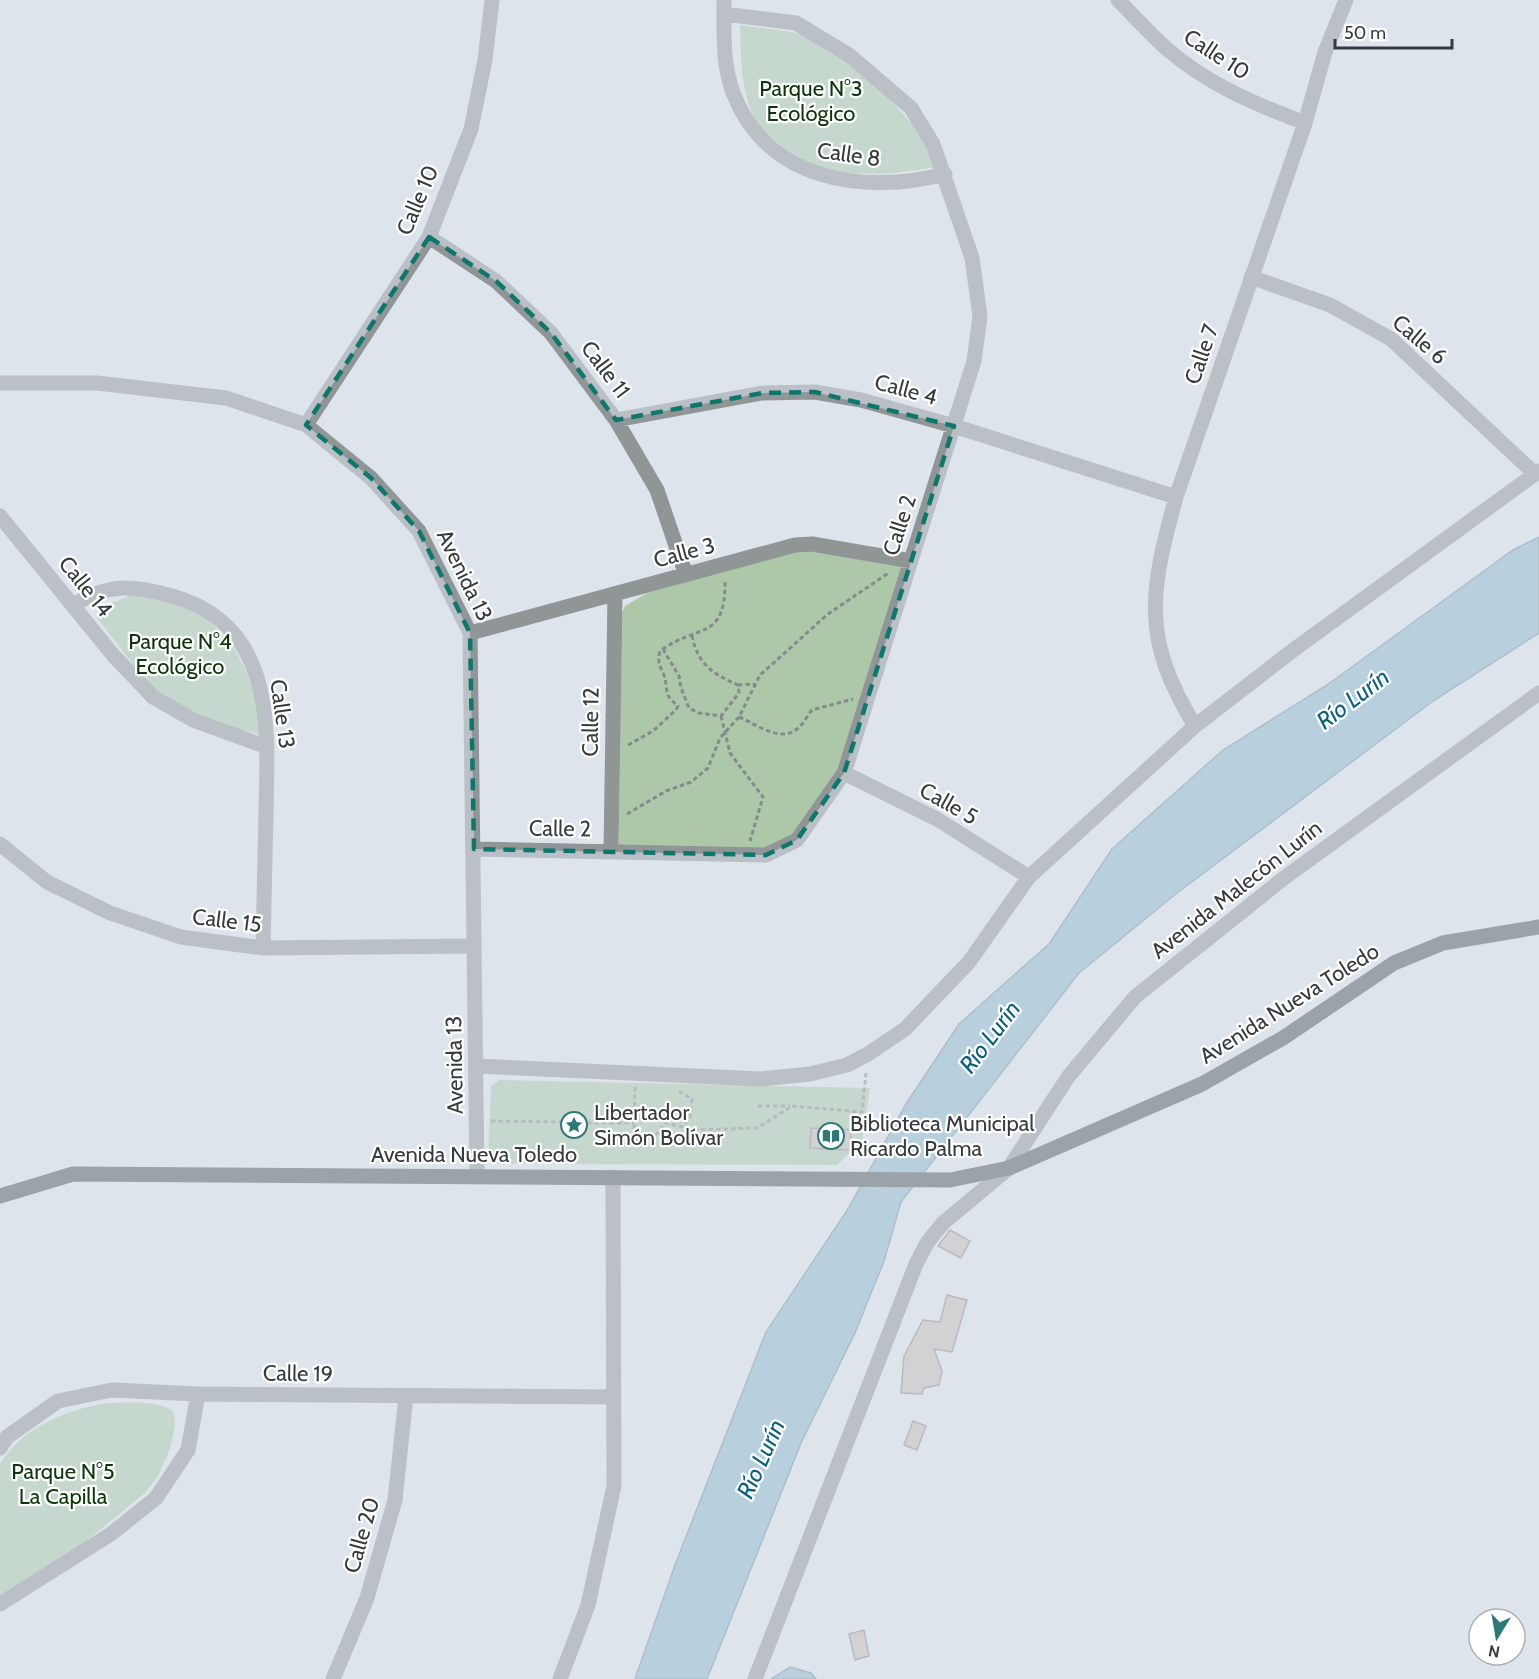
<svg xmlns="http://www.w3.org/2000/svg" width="1539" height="1679" font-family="Cabin,sans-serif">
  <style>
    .green { fill: #acc8a8 }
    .water { fill: #8cb8cc; stroke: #7392a1; stroke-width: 1.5 }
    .building { fill: #c6bcb8; stroke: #938a86; stroke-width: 1.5 }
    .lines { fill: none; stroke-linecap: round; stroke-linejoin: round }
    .path { stroke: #858a8f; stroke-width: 3; stroke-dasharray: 4.5 3; stroke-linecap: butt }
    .minor { stroke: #909596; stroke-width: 15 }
    .major { stroke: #4d5656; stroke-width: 15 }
    .marked { fill: none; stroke: #0f766e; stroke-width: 4.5; stroke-dasharray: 12 8; stroke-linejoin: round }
    .labels { text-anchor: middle; stroke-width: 4.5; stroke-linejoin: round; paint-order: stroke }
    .street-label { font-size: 22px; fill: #383b3e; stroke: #fff }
    .park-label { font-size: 22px; fill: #0d3609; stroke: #fff }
    .poi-label { font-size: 22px; fill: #383b3e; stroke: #fff; text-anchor: start }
    .water-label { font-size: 24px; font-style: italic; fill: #0d607d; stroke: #fff }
  </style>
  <rect width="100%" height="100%" fill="#dde4ec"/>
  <!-- green -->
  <path class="green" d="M740,25L798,33L841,56L879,87L921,134L937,167C881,176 830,182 782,146C772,138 763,131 756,120C740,93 741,55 740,25Z
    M808,550L906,563L836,773L793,836L769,849L619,845L620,617L625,606L647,593L795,551Z
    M136,593C149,596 164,597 176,602C231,623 258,679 260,734L220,725L178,705L150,686L97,618L100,608Z
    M499,1080L870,1088L862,1141L837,1165L497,1164L488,1157L491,1086Z
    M107,1403C126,1403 159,1399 174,1412L175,1426L170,1449L158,1476L145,1493L80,1546L0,1596V1464C23,1427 66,1410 107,1403Z"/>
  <!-- water -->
  <path class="water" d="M1539,537V633L1433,701L1177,893L1079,973L901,1202L884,1261L855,1333L801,1443L707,1679H635L675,1565L766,1332L848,1209L906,1104L959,1024L1049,944L1112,849L1223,750L1327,685L1513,550Z
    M790,1667L811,1673L816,1679H771Z"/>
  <!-- building -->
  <path class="building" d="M811,1128L851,1130L850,1150L810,1148Z
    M950,1230L970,1241L961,1258L938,1246Z
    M947,1295L967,1300L952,1352L934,1349L942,1371L939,1385L924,1388L922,1394L901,1393L904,1356L923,1320L940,1322Z
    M913,1421L926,1426L917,1450L904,1445Z
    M864,1630L869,1656L855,1660L849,1634Z"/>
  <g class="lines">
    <!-- path -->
    <path class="path" d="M663,649L679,676L681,688L689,708L699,713L721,716L739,693L738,685C712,674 697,663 692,635
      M738,685L754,684
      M721,716L730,753L763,797L750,841
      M739,717C756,724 780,743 797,729C803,725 807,716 812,710L853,699
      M628,745L653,731L676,710L678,706C662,693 669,691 664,675C660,666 657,662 660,651C698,623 726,642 725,580
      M627,814L666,791L691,782L708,768L720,738L739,717L760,675L828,614L890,572
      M635,1087L634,1140C649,1140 657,1137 665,1123L697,1130L757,1128L792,1106L862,1112L866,1073
      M679,1091L692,1099L690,1117L682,1127
      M758,1106H790
      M491,1121L562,1122
      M587,1123H634
      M572,1163V1149"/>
    <!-- minor -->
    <path class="minor" d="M724,0C724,31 722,66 734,95C769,181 864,195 945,174
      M1118,0C1134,16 1150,34 1167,49C1207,84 1257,105 1305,123
      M429,237L496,281L551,333L616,420L657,490L686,575
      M1251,277L1330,305L1391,339L1535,474
      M0,383H97L226,398L306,425L371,478L419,531L470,633L477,1177
      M616,420L762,393L815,392L861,400L954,426L1176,497
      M306,425L429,237L471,129L485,60L492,0
      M0,516L113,655L153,697L193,720L267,747
      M73,605C109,583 132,585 172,596C275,625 268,725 266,811C265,857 264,902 263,948
      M470,633L795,545L812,544L911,561
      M1195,726C1141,638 1150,592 1176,497L1305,123L1325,52L1346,0
      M844,773L937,819L1029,877
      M0,844L47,882L110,913L181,937L263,948L474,946
      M474,849L766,855L797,840L844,773L974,361L980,316L972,258L933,144L911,108L849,55L796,23L724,14
      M611,851L615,594
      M476,1066L761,1079L810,1074L847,1065L868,1054L905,1029L969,962L1029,877L1195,726L1292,651L1539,471
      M0,1448L7,1437L58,1401L112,1390L198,1394L614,1397
      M0,1604L111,1534L156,1498L188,1450L198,1394
      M333,1679L367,1598L395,1500L406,1396
      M560,1679L588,1605L614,1486L613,1177
      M755,1679L916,1264L927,1243L943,1223L1009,1168L1068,1077L1135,997L1284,878L1539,693"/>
    <!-- major -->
    <path class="major" d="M0,1196L73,1174L950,1180L1009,1168L1202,1084L1283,1038L1394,963L1443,943L1539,927"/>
  </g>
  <!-- marked area -->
  <path d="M0 0H1539V1679H0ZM429,237L496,281L551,333L616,420L762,393L815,392L954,426L844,773L797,840L766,855L474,849L470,633L419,531L371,478L306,425Z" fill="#dde4ec" fill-opacity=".55" fill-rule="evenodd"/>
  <path class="marked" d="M429,237L496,281L551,333L616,420L762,393L815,392L954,426L844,773L797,840L766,855L474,849L470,633L419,531L371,478L306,425Z"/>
  <!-- icons -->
  <defs>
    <symbol id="sight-ring" viewBox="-11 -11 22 22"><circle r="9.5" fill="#fff" stroke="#2e7878" stroke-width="1.5"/><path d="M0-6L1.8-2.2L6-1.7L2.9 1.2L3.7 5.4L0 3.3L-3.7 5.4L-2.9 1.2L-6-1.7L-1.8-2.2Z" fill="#2e7878"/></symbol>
    <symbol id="library-ring" viewBox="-11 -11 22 22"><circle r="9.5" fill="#fff" stroke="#2e7878" stroke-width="1.5"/><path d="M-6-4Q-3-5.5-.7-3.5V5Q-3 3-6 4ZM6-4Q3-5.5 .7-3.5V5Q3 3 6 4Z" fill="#2e7878"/></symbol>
  </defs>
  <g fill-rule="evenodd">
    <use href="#sight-ring" x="559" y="1110" width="30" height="30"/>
    <use href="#library-ring" x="816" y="1121" width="30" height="30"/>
  </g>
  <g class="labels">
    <!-- street labels -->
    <g class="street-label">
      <text transform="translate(1217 54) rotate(33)" y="8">Calle 10</text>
      <text transform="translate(849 154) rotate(8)" y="8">Calle 8</text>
      <text transform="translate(417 200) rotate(-67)" y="8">Calle 10</text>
      <text transform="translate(1420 339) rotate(40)" y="8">Calle 6</text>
      <text transform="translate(1201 354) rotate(-71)" y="8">Calle 7</text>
      <text transform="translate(606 369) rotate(53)" y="8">Calle 11</text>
      <text transform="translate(906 389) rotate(15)" y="8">Calle 4</text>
      <text transform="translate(899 525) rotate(-72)" y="8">Calle 2</text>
      <text transform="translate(684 552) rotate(-15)" y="8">Calle 3</text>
      <text transform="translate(465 575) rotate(64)" y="8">Avenida 13</text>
      <text transform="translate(86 586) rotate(51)" y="8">Calle 14</text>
      <text transform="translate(283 714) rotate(82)" y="8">Calle 13</text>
      <text transform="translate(590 722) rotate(-89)" y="8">Calle 12</text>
      <text transform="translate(949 803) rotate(29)" y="8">Calle 5</text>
      <text transform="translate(560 828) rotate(1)" y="8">Calle 2</text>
      <text transform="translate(1236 889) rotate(-38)" y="8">Avenida Malecón Lurín</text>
      <text transform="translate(227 920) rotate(7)" y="8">Calle 15</text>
      <text transform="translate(1289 1003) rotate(-32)" y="8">Avenida Nueva Toledo</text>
      <text transform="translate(454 1065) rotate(-91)" y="8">Avenida 13</text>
      <text x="474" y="1162">Avenida Nueva Toledo</text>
      <text transform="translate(298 1373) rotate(1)" y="8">Calle 19</text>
      <text transform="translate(361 1535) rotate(-74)" y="8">Calle 20</text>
    </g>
    <!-- park labels -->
    <g class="park-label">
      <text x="811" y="96">Parque N°3<tspan x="811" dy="25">Ecológico</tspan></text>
      <text x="180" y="649">Parque N°4<tspan x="180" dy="25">Ecológico</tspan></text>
      <text x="63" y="1479">Parque N°5<tspan x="63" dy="25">La Capilla</tspan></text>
    </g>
    <!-- poi labels -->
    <g class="poi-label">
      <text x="594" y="1120">Libertador<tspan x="594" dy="25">Simón Bolívar</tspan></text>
      <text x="850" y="1131">Biblioteca Municipal<tspan x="850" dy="25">Ricardo Palma</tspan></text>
    </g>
    <!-- water labels -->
    <g class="water-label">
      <text transform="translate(1353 699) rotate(-37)" y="8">Río Lurín</text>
      <text transform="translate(990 1037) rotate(-53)" y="8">Río Lurín</text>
      <text transform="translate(761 1459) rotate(-66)" y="8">Río Lurín</text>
    </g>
  </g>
  <!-- north arrow -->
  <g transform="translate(1497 1637) rotate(191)"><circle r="28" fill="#ffffff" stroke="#afb1b2" stroke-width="1.5"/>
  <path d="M0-4.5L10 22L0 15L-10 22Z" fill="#2e7878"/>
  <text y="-9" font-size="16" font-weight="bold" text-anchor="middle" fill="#383b3e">N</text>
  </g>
  <!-- scale -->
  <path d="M1335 39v9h117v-9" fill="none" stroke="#383b3e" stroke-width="3"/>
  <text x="1344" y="39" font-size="18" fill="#383b3e" stroke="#ffffff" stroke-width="4.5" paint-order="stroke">50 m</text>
</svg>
